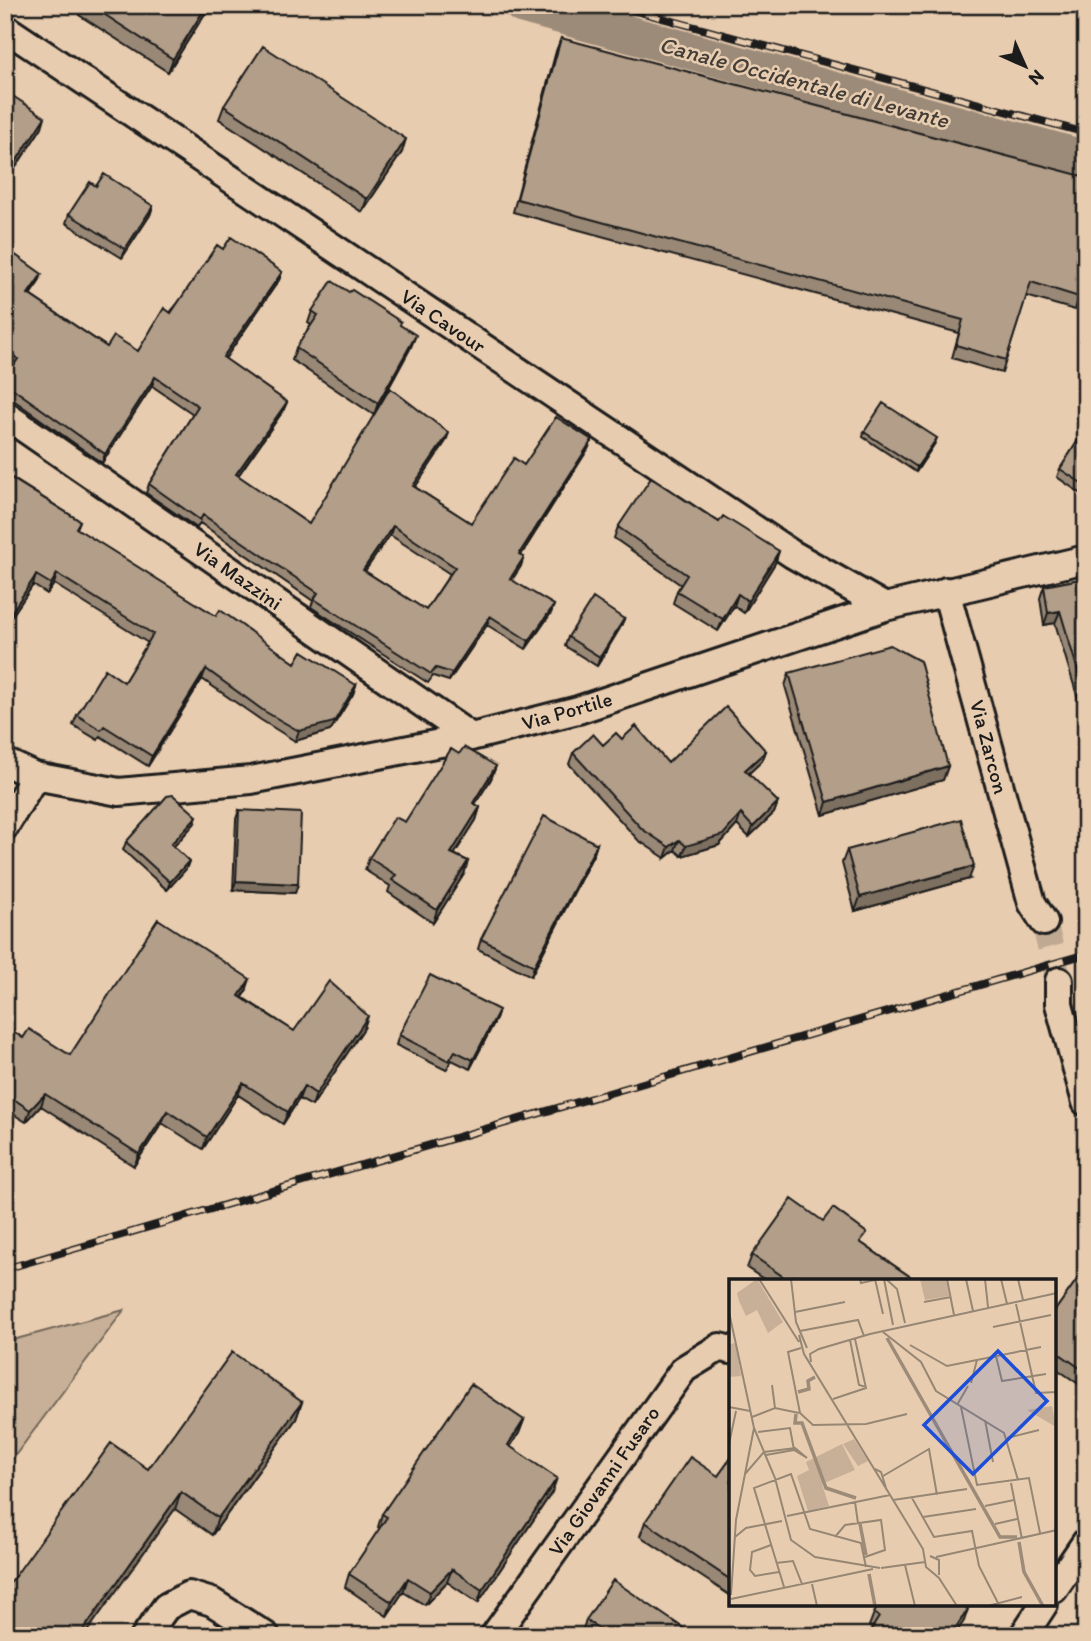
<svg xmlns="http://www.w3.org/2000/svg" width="1091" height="1641" font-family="Itim,sans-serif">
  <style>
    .green { fill: #c7b097; stroke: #72665a; stroke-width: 2 }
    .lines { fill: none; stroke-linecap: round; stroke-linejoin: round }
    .canal { stroke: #9d8b79; stroke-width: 37 }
    .minor-tunnel { stroke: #bfa992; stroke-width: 26; stroke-dasharray: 26 13; stroke-linecap: butt }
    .minor-casing { stroke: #1c1c1c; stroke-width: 32 }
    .minor { stroke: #e8ccaf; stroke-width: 26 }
    .rail-casing { stroke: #1c1c1c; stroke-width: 8 }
    .rail { stroke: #e8ccaf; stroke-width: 5; stroke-dasharray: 16; stroke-linecap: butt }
    .wall { fill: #998876; stroke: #1c1c1c; stroke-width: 2; fill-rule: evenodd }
    .shaded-wall { fill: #7d6f60; stroke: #1c1c1c; stroke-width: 2 }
    .building { fill: #b29e89; stroke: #1c1c1c; stroke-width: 2; fill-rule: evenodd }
    .labels { text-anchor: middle; stroke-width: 5; stroke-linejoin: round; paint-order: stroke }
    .street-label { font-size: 21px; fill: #1c1c1c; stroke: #e8ccaf }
    .water-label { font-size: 23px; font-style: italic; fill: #433d38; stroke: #e8ccaf }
    .inset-river { fill: none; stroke: #9d8b79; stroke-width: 3.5 }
    .inset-road { fill: none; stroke: #968674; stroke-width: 2 }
    .view { fill: #1d4ed8; fill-opacity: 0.15; stroke: #1d4ed8; stroke-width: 3.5 }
    .inset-edge { fill: none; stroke: #1c1c1c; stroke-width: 3.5 }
  </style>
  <rect width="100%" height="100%" fill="#e8ccaf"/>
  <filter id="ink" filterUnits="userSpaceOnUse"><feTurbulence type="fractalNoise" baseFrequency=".0143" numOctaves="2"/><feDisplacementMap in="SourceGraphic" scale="14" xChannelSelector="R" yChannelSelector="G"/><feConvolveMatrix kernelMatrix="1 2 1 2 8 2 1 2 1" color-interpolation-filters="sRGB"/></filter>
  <g filter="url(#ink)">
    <!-- green -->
    <path class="green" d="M124,1310L5,1469V1342Z"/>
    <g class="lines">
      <!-- canal -->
      <path class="canal" d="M522,5L1086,159"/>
      <!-- minor-tunnel -->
      <path class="minor-tunnel" d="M1044,922L1059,981"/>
      <defs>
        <path id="minor" d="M5,28L792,554L885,607
          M5,415L471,737
          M946,591L1032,903L1044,922
          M5,762L35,776L119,792L251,780L471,737L578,710L885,607L1086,559
          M5,826L35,776
          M1059,981V1004L1086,1102
          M1054,1589L1086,1542
          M145,1636L166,1607L189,1595L212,1602L266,1636
          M494,1636L684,1369L720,1347L730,1350
          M1023,1636L1044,1604"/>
      </defs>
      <!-- minor casing -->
      <use href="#minor" class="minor-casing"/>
      <!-- minor -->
      <use href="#minor" class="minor"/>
      <defs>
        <path id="rail" d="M614,5L1086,133
          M5,1269L1086,954"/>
      </defs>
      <!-- rail casing -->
      <use href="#rail" class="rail-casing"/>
      <!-- rail -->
      <use href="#rail" class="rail"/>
    </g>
    <!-- wall -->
    <path class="wall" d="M82,5H208L204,15L168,72L79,15Z
      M561,38L1079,297L1075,310L1026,296L1002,373L952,358L959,333L513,212L556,51Z
      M5,91L42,127L12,173L5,168Z
      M224,106L402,152L362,212L219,119Z
      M96,186L153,206L150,215L122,258L66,223L69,214Z
      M223,249L282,272L279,280L225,359L287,402L283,411L238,476L309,524L446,441L415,487L471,523L524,465L592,440L588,449L521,555V566L511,580L554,605L551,613L526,649L487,625L449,681L433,676L428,683L311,607L313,601L200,523L197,528L146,493L149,484L193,414L152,386L102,463L5,394V378L13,366L5,361V268L39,282L30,295L107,347L138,351ZM390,535L450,574L426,610L365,571Z
      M312,311L400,325L411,347L374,415L292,360L296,348L311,325L308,323Z
      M1086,428V497L1057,477L1060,469Z
      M864,432L935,443L916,472L863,437Z
      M5,471L9,476L80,521L77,529L216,616L295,663L356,685L353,694L330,731L295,741L261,720L202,679L148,766L100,736L98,740L73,725L77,715L124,682L148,643L54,584L47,594L33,585L5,626Z
      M719,522L779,551L775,563L744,613L734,606L718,631L673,603L677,591L681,585L614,538L618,527Z
      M1086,578V725L1055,623L1044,625L1040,598L1044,586Z
      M624,619L620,628L597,666L565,646L568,637Z
      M789,673L948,766L943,780L823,815L785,686Z
      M622,739L668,763L766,751L762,761L748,774L778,802L774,813L749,837L737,825L719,845L682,856L675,850L665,858L638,840L569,764L573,753Z
      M459,754L496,766L491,779L475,804L480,807L476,820L454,854L468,861L464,874L433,923L388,892L390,886L365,870L369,858L405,822Z
      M239,810L298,884L295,893L233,890L236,819Z
      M194,824L173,847L189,861L186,869L167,890L123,850L126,842Z
      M597,844L594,853L531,976L478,949L481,939Z
      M847,850L969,879L855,911L842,863Z
      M246,991L242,997L294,1031L364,1028L312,1106L299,1099L283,1124L238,1095L203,1149L162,1123L134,1166L41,1106L26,1122L5,1109V1026L23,1038L70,1055Z
      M496,1019L470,1069L452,1060L446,1070L396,1045L399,1035Z
      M823,1221L863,1244L915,1280H765L747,1268L752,1255Z
      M1086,1267V1389L1054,1367V1312Z
      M302,1402L296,1419L212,1535L175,1509L148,1469Z
      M524,1420L519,1433L510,1447L552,1492L478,1603L447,1582L425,1605L403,1592L387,1616L345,1587L349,1574L380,1529L378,1527L382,1514Z
      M731,1458V1596L640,1536L645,1522L718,1476Z
      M874,1613L964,1621L872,1628L869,1626Z
      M586,1620L695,1636H584L581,1634Z"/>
    <!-- shaded-wall -->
    <path class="shaded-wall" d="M207,5H208L204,15L168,72L173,59Z
      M45,117L42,127L12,173L15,163Z
      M406,139L402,152L362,212L367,199Z
      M153,206L150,215L122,258L125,249Z
      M282,272L279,280L220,366L223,357Z
      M42,274L39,282L24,302L28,294Z
      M416,335L411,347L374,415L378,403Z
      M155,377L152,386L102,463L105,454Z
      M287,402L283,411L233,483L236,474Z
      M449,433L446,441L410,495L413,486Z
      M937,438L935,443L916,472L917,467Z
      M592,440L588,449L516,563L519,554Z
      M393,526L390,535L360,578L363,570Z
      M779,551L775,563L744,613L748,601Z
      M524,557L521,566L507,588L510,579Z
      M57,574L54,584L47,594L51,584Z
      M36,575L33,585L5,626V622Z
      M738,594L734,606L718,631L723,619Z
      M554,605L551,613L526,649L529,641Z
      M1060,611L1055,623L1044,625L1048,613Z
      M490,616L487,625L449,681L452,673Z
      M624,619L620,628L597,666L600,657Z
      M206,669L202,679L148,766L152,756Z
      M356,685L353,694L330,731L295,741L299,731Z
      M766,751L762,761L741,781L745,770Z
      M496,766L491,779L468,815L473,803Z
      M948,766L943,780L823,815L827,802Z
      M778,802L774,813L749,837L753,827Z
      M480,807L476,820L447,866L451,853Z
      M741,814L737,825L719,845L682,856L686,846Z
      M197,816L194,824L168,853L171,844Z
      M679,840L675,850L665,858L669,847Z
      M597,844L594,853L531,976L534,966Z
      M189,861L186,869L167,890L170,882Z
      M468,861L464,874L433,923L437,910Z
      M974,866L969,879L855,911L860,897Z
      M236,881L298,884L295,893L233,890Z
      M250,979L246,991L235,1008L239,996Z
      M499,1010L496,1019L470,1069L473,1060Z
      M368,1016L364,1028L312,1106L316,1094Z
      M243,1083L238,1095L203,1149L207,1137Z
      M304,1086L299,1099L283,1124L288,1112Z
      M45,1094L41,1106L26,1122L30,1110Z
      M167,1111L162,1123L134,1166L139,1154Z
      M302,1402L296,1419L212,1535L218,1518Z
      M524,1420L519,1433L503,1458L508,1445Z
      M557,1478L552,1492L478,1603L482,1590Z
      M181,1492L175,1509L84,1636H79Z
      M452,1569L447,1582L425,1605L430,1592Z
      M408,1578L403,1592L387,1616L392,1602Z
      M968,1609L964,1621L954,1636H950Z"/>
    <!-- building -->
    <path class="building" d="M90,5H207L173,59Z
      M561,38L1086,177V275L1079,297L1031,282L1006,360L956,345L963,320L517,199Z
      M263,46L406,139L367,199L224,106Z
      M5,91L45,117L15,163L5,157Z
      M104,174L153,206L125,249L69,214L90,182L96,186Z
      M231,237L282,272L223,357L287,402L236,474L309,524L390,388L449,433L413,486L471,523L514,458L524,465L556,417L592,440L519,554L524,557L510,579L554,605L529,641L490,616L452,673L436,668L431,674L314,599L318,593L203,515L200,520L149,484L198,406L155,377L105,454L5,383V378L18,359L5,350V268L14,254L42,274L28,294L107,347L114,336L138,351L164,308L171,313L217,245L223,249ZM393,526L455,567L426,610L363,570Z
      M332,281L349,292L352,290L401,322L400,325L416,335L378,403L296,348L318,315L312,311Z
      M883,403L937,438L917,467L864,432Z
      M1086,428V486L1060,469Z
      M5,471L10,474L8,476L80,521L76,528L216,616L220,610L295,663L302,651L356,685L334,722L299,731L264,711L206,669L152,756L104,726L101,730L77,715L105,669L124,682L153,634L57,574L51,584L36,575L5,622Z
      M651,478L719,522L723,516L779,551L748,601L738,594L723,619L677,591L687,575L618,527Z
      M1086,578V698L1060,611L1048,613L1044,586Z
      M593,598L624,619L600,657L568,637Z
      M890,645L920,661L948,766L827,802L789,673Z
      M726,707L766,751L745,770L778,802L753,827L741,814L723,835L686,846L679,840L669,847L642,829L573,753L593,734L603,745L616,733L622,739L636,726L668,763Z
      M464,747L496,766L473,803L480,807L451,853L468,861L437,910L392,880L396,875L369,858L395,817L405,822L451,749L459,754Z
      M173,795L197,816L171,844L189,861L170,882L126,842L167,796Z
      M239,810L301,813L298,884L236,881Z
      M544,816L597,844L534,966L481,939Z
      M961,819L974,866L860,897L847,850Z
      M158,919L250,979L239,996L294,1031L329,981L368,1016L316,1094L304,1086L288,1112L243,1083L207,1137L167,1111L139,1154L45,1094L30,1110L9,1096L5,1102V1026L23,1038L29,1029L70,1055Z
      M430,975L499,1010L473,1060L455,1051L449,1061L399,1035Z
      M792,1199L823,1221L833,1208L867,1233L860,1242L915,1280H799L793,1276L790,1280H788L752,1255Z
      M1086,1267V1372L1054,1350V1312Z
      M232,1352L302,1402L218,1518L181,1492L79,1636H5V1590L111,1443L148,1469Z
      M471,1384L524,1420L508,1445L557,1478L482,1590L452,1569L430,1592L408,1578L392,1602L349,1574L387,1517L382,1514Z
      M690,1457L718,1476L731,1458V1580L645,1522Z
      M613,1580L695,1636H609L586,1620Z
      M880,1604H961L968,1609L950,1636H867L879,1617L874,1613Z"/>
  </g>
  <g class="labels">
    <!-- street labels -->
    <g class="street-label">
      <text transform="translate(443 321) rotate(34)" y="7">Via Cavour</text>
      <text transform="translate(238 576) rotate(35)" y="7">Via Mazzini</text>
      <text transform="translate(567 711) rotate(-16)" y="7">Via Portile</text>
      <text transform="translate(989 747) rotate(75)" y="7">Via Zarcon</text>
      <text transform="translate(604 1481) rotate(-55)" y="7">Via Giovanni Fusaro</text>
    </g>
    <!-- water labels -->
    <g class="water-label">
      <text transform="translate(804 82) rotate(15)" y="8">Canale Occidentale di Levante</text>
    </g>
  </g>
  <!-- overview -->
  <g transform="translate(729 1279)">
    <rect width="327" height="327" fill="#e8ccaf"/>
    <path d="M28,0L54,43L39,54L28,31L17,37L10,22L8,14ZM191,0H217L220,17L196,21ZM7,64L12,97L0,98V65ZM323,127L327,148L298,131ZM125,160L139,182L129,187L114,165ZM113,165L126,191L93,205L100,227L79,232L68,197L80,191L77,183Z" fill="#c7b097"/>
    <path class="inset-river" d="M158,59L271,258H288M69,113L80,110L79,102L86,98M67,135L66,144H73L97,209L127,219M131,245L137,276M290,263L295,293L314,327M140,295L146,327"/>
    <path class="inset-road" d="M30,0L70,63M62,0L67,43L78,69M131,0L132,4L150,0M146,0L154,35M155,0L164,46M157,0L168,10L176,44M218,0L225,36M237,0L244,32M256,0L259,28M272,0L278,25M289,0L294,21M195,23L222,18M287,25L307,114L328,113M0,33L25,149L46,199L62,261L86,278L151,289M66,33L116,23M264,48L322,36M71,52L129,41L135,57M154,53L192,83L207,112L275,154L289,201M70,56L75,75L194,270L197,288L210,299L228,327M121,61L130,106L137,108M181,66L218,87L312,68M72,69L59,73L71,134L84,146L137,145L178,135M267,77L273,102L317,95M82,83L81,75L90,70L141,55L328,14M242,104L248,81M43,106L46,129M104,120L137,109L126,60M228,126L239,107M0,128L21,132M232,128L248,206L300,199L311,254M23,138L46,129L70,134M256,141L264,183M29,153L61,149L65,171M278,159L310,151M0,165L7,132M35,173L66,169L78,179L65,171L37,176M146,190L152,193L157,209M16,195L35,173M154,197L200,170L208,216M282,204L293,260M183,219L205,258L243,252L250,287L269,324M164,221L238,210M126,223L129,244M256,227L285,221M58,237L161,216M194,238L247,230M266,245L288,240M6,258L17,249L53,242M106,258L116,246L152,241L156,271L136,278M42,266L23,273L21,291L26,297L50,293M201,277L210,281V296M207,278L328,251M47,284L64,282L73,305M176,286L186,327M152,289L196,283M83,305L88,327M55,308L25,209L62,195L81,250L132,264L137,288M2,316L7,241L25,149M2,320L144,290M259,327L293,318"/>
    <path class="view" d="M269,72L318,122L244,195L195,146Z"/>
    <rect width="327" height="327" class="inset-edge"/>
  </g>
  <!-- margin -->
  <rect width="1091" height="1641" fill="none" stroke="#e8ccaf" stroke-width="28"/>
  <rect x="14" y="14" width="1063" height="1613" fill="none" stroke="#1c1c1c" stroke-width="2.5" filter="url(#ink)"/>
  <!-- north arrow -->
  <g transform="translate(1025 66) rotate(135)" stroke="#e8ccaf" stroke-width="5" paint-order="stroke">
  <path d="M0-5L12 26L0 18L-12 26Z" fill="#1c1c1c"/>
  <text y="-10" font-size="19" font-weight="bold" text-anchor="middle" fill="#1c1c1c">N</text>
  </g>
</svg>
